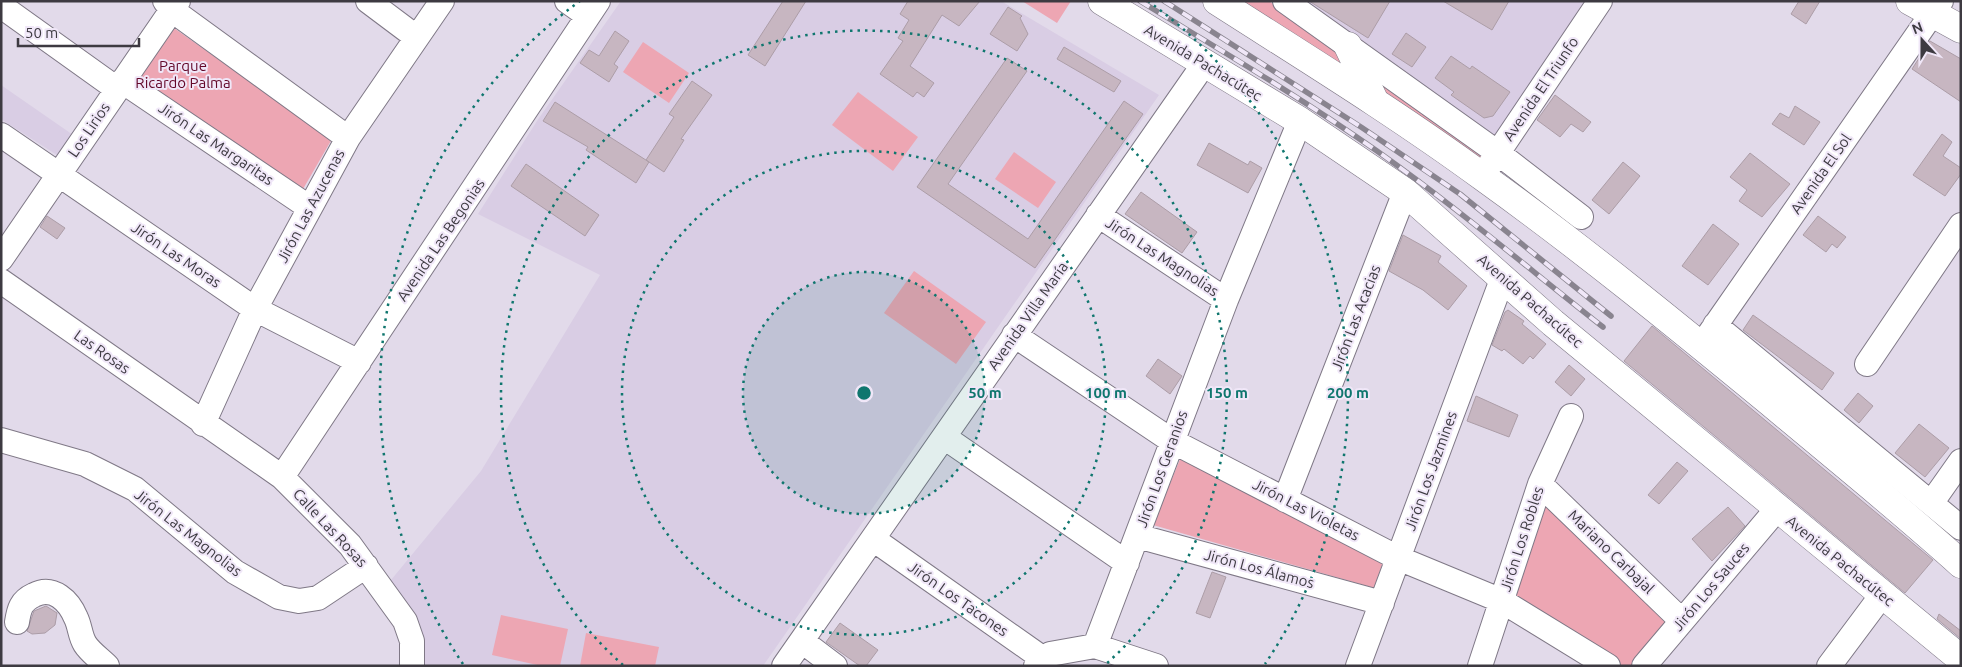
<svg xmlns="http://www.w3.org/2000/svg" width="1962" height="667" font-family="Ubuntu,sans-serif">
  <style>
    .built { fill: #d9cde4 }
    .green { fill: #eda6b3 }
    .building { fill: #c7b6c1; stroke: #ac9da7 }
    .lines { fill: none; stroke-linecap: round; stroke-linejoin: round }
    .minor-casing { stroke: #7f7886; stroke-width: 26 }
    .major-casing { stroke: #7f7886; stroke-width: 29 }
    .minor { stroke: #fff; stroke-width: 24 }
    .major { stroke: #fff; stroke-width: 28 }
    .rail-casing { stroke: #89848f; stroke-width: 5.5 }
    .rail { stroke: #f0e7f8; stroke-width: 4; stroke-dasharray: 11; stroke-linecap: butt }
    .ring { fill: none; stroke: #0f766e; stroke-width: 2.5; stroke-dasharray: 2.5 5 }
    .labels { text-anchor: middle; stroke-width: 4; stroke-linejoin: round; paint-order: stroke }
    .street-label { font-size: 15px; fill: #3d3a41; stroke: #f0e7f8 }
    .park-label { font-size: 15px; fill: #630729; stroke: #f0e7f8 }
    .centre { fill: #0f766e; stroke: #f0e7f8; stroke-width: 2.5 }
    .ring-label { font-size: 15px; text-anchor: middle; font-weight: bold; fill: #0f766e; stroke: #f0e7f8; stroke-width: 4; stroke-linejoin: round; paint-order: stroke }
  </style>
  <rect width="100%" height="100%" fill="#e2daea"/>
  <!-- built -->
  <path class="built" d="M621,1H1001L1159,95L763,666H422L414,618L391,580L481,471L600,275L478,214L537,121Z
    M1276,1H1584L1497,138Z
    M1,85L76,137L60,157L1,119Z"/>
  <!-- green -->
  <path class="green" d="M1022,1H1071L1057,23Z
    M1238,1H1269L1485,154L1478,165Z
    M171,26L332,139L299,196L132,79Z
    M643,42L689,73L669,103L623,72Z
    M858,92L918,137L893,171L832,125Z
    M1014,152L1056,182L1038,208L995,179Z
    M914,271L986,322L956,364L884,313Z
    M1183,452L1383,562L1374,588L1153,525Z
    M1543,495L1673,622L1635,666H1623L1511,595Z
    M501,615L568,629L560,666H542L492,655Z
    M586,633L659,647L655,666H580Z"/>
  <!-- building -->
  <path class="building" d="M783,1H806L765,66L748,55Z
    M908,1H980L959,26L942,15L910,66L934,83L924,97L917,92L913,97L880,74L903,41L898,38L909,20L900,14Z
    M1309,1H1390L1368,38Z
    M1443,1H1509L1492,30Z
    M1799,1H1820L1806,24L1791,14Z
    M1008,7L1022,16L1020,18L1028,34L1017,51L990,34Z
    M615,31L629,41L614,64L618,67L609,82L580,63L589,50L599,56Z
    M1406,33L1426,47L1412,67L1392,54Z
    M1930,41L1961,59V102L1912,69Z
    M1064,47L1121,81L1114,92L1057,59Z
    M1451,56L1470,69L1472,66L1510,92L1493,116L1484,118L1451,95L1454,92L1435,78Z
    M1007,58L1027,71L948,184L1028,239L1124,101L1143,114L1035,268L917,187Z
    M692,81L712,95L681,139L684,140L664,172L646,160L674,117L669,114Z
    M1555,95L1591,122L1583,132L1571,124L1560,137L1537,120Z
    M555,102L649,162L636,183L586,150L588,147L543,121Z
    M1795,106L1820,122L1804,145L1772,124L1780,113L1789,118Z
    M1942,134L1952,142L1943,156L1961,168V174L1945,196L1913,175Z
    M1209,143L1248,165L1250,161L1262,168L1248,193L1197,165Z
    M1750,153L1790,184L1762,217L1739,201L1747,190L1730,177Z
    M1623,162L1640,176L1609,214L1592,200Z
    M526,164L599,215L585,236L511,186Z
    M1141,192L1197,232L1182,253L1125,214Z
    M47,216L65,228L57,239L40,227Z
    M1818,216L1846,237L1837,248L1832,244L1826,252L1803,235Z
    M1713,224L1739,244L1708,285L1682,266Z
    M1403,235L1441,256L1438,262L1467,286L1448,310L1423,290L1389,271Z
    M1508,310L1524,321L1522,324L1546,344L1533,359L1530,356L1523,364L1504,349L1502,351L1492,345L1505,312Z
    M1753,315L1834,373L1822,390L1743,330Z
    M1652,326L1933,560L1905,593L1624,361Z
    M1158,359L1182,376L1170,394L1146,376Z
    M1569,365L1585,379L1571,396L1555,382Z
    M1858,393L1873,406L1859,423L1844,410Z
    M1476,396L1518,415L1509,437L1467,421Z
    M1919,424L1949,448L1925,477L1895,453Z
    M1677,462L1688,471L1659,504L1648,495Z
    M1728,507L1745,526L1712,561L1692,539Z
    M1212,572L1226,577L1210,618L1196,613Z
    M46,606L57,613L55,625L45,633L32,634L27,631L34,611Z
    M1939,614L1961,631V639L1937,619Z
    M840,623L878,650L866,666H860L826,642Z"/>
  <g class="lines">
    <defs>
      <path id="minor" d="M165,1L172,10L348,138
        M368,1L416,37
        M567,1L588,16
        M1285,1L1498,153L1581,217
        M1,6L117,89
        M122,81L310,208
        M1,135L255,309L359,362
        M1489,166L1600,1
        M1098,215L1226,300
        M1,259L178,1
        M1,281L282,477L350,545L405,621L412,641V666
        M1715,325L1961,528
        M1014,335L1172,441L1398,558L1502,601L1608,666
        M1701,346L1941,1
        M1867,364L1961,225
        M203,424L255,309L348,138L442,1
        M944,437L1127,563
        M1,440L85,464L135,489L235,572L279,597L299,601L318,598L366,566
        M282,477L598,1
        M1540,484L1682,621
        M1285,500L1405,192
        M1932,502L1961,461
        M1137,536L1382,603
        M873,539L1042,658
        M17,622C19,609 21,601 34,595C53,585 69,601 76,618C80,626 80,636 85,644C90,652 100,659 107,666
        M802,641L835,666
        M1095,646L1156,666
        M784,666L1204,64
        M1036,666L1050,654L1095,646L1226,300L1300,121
        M1358,666L1503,277
        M1480,666L1540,484L1571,416
        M1644,666L1777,509
        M1829,666L1882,595"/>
      <path id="major" d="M1102,1L1300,121L1405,192L1553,323L1961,659
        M1217,1C1306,58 1397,114 1483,177C1582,248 1676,325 1771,403C1834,456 1899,508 1961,564
        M1910,1L1961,29
        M1348,46L1375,102"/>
    </defs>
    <!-- minor casing -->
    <use href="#minor" class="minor-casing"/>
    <!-- major casing -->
    <use href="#major" class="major-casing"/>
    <!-- minor -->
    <use href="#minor" class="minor"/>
    <!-- major -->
    <use href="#major" class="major"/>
    <defs>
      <path id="rail" d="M1140,1C1220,50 1300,97 1377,151C1455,206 1528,268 1603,327
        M1164,1L1361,127L1460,194L1611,316"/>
    </defs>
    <!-- rail casing -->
    <use href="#rail" class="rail-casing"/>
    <!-- rail -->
    <use href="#rail" class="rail"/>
  </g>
  <!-- distance rings -->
  <circle cx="864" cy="393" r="121" fill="#0f766e" fill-opacity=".12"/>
  <g class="ring">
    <circle cx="864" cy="393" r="121"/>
    <circle cx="864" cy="393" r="242"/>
    <path d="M623 665A363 363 0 1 1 1105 665"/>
    <path d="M463 664A484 484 0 0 1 580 1M1148 1A484 484 0 0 1 1265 664"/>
  </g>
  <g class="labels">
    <!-- street labels -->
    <g class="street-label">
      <text transform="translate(1203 63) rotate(31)" y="5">Avenida Pachacútec</text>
      <text transform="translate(1541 89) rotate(-56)" y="5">Avenida El Triunfo</text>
      <text transform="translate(89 130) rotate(-56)" y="5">Los Lirios</text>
      <text transform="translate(216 144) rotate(34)" y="5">Jirón Las Margaritas</text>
      <text transform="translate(1821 174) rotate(-55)" y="5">Avenida El Sol</text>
      <text transform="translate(311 206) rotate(-62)" y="5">Jirón Las Azucenas</text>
      <text transform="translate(441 240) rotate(-56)" y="5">Avenida Las Begonias</text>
      <text transform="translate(176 255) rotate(34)" y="5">Jirón Las Moras</text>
      <text transform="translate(1162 257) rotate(33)" y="5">Jirón Las Magnolias</text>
      <text transform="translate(1530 301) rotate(41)" y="5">Avenida Pachacútec</text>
      <text transform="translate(1028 316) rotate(-55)" y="5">Avenida Villa María</text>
      <text transform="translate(1356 318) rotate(-69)" y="5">Jirón Las Acacias</text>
      <text transform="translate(102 352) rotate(35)" y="5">Las Rosas</text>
      <text transform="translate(1162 469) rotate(-70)" y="5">Jirón Los Geranios</text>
      <text transform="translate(1431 471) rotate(-70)" y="5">Jirón Los Jazmines</text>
      <text transform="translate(1306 510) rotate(27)" y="5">Jirón Las Violetas</text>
      <text transform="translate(330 528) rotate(47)" y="5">Calle Las Rosas</text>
      <text transform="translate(188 533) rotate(38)" y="5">Jirón Las Magnolias</text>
      <text transform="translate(1522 539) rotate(-72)" y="5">Jirón Los Robles</text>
      <text transform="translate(1611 552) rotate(44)" y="5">Mariano Carbajal</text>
      <text transform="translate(1840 561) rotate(39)" y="5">Avenida Pachacútec</text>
      <text transform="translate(1259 569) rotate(15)" y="5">Jirón Los Álamos</text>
      <text transform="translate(1711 587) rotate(-50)" y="5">Jirón Los Sauces</text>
      <text transform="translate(958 599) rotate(35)" y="5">Jirón Los Tacones</text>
    </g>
    <!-- park labels -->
    <g class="park-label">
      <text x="183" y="71">Parque<tspan x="183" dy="17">Ricardo Palma</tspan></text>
    </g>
  </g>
  <circle cx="864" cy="393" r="8" class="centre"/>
  <g class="ring-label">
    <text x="985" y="398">50 m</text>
    <text x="1106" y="398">100 m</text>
    <text x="1227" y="398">150 m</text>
    <text x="1348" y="398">200 m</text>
  </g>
  <!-- border -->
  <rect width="1962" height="667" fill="none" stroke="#3d3a41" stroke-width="5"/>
  <!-- north arrow -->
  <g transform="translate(1922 40) rotate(339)" stroke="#f0e7f8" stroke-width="4" paint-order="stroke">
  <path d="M0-4L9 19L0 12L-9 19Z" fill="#3d3a41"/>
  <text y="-8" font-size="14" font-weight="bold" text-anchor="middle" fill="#3d3a41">N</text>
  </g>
  <!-- scale -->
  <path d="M18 38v8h121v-8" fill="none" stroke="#3d3a41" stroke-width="2.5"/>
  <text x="25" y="38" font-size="15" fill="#3d3a41" stroke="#f0e7f8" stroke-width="4" paint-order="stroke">50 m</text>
</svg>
